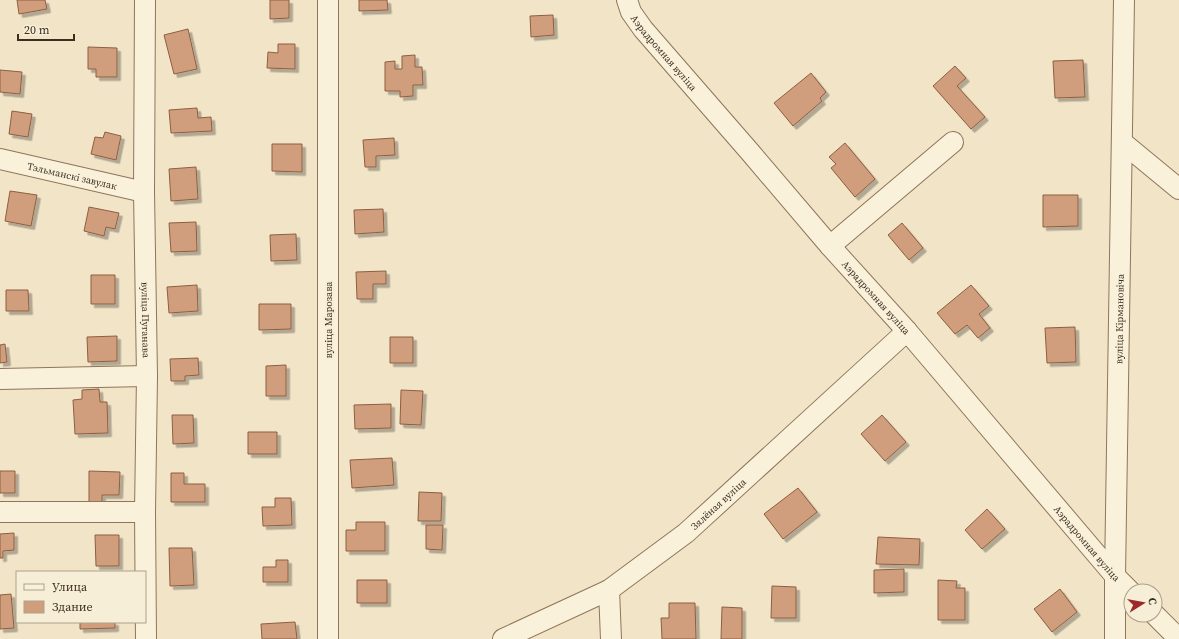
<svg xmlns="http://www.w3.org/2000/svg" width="1179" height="639" font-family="'Source Serif 4',serif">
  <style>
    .building { fill: #d09e7b; stroke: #8e5e40; filter: url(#shadow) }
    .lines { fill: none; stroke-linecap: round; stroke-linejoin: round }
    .minor-casing { stroke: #8e755b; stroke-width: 22 }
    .minor { stroke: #faf1db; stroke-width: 20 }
    .labels { text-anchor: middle; stroke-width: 3.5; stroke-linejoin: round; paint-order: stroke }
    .street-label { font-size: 10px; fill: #3d2d1f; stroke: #f7eed7 }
  </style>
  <defs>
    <filter id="shadow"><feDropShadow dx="3.5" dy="3.5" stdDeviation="0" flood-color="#0004"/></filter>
  </defs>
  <rect width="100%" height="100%" fill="#f1e4c7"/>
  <!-- building -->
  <path class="building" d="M17,0H45L47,9L19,14Z
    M270,0H289V18L270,19Z
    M359,0H387L388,10L359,11Z
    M553,15L554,35L531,37L530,16Z
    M188,29L197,69L174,74L164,35Z
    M278,44H295V69L267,68L268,52L278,53Z
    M88,47L117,48V77H96V69H88Z
    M415,55V67H422L423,85H413V96L400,97V91H385V62L395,61V69H402V56Z
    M1083,60L1085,97L1055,98L1053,61Z
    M955,66L966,78L957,86L985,117L971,129L933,86Z
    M0,70L22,72L20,94L0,92Z
    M811,73L826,92L820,98L822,101L793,126L774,103Z
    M197,108L198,118L211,117L212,131L171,133L169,110Z
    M12,111L32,114L28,137L9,134Z
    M105,132L121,136L116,160L91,154L95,137L103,138Z
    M394,138L395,155L376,156V167H365L363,140Z
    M845,143L875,179L855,197L831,168L836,164L829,157Z
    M272,144H302V172L272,171Z
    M196,167L198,199L171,201L169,169Z
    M10,191L37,195L31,226L5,221Z
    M1043,195H1078V226L1043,227Z
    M89,207L119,213L115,229L106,227L104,236L84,231Z
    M383,209L384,232L355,234L354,210Z
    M196,222L197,251L171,252L169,223Z
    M902,223L923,248L909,260L888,235Z
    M296,234L297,260L271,261L270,235Z
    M386,271V284H373V299H357L356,272Z
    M91,275H115V304H91Z
    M197,285L198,311L169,313L167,287Z
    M971,285L989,306L979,314L990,328L978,338L967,325L955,334L937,313Z
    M6,290H28L29,311H6Z
    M259,304H291V329L259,330Z
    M1075,327L1076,362L1047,363L1045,328Z
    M117,336V361L88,362L87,337Z
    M390,337H413V363H390Z
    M5,344L7,362L0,363V345Z
    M198,358L199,375L185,376V381H171L170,359Z
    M286,365V396H266V366Z
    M99,389L100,402H107L108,433L75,434L73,400L82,399V390Z
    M401,390L423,391L421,425L400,424Z
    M391,404V428L355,429L354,405Z
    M172,415H193L194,443L173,444Z
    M882,415L906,442L885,461L861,434Z
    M248,432H277V454H248Z
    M392,458L394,485L352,488L350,460Z
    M0,471H15V493H0Z
    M89,471L120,472L119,495H102V503H89Z
    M171,473H184V484H205V502H171Z
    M798,488L817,512L783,539L764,514Z
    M419,492L442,493L441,521H418Z
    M275,498H291L292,525L263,526L262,507H275Z
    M987,509L1005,529L982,549L965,530Z
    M356,522H385V551H346V530H356Z
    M426,525H443L442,550L426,549Z
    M14,533V550L3,551V558H0V534Z
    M95,535H119V566H96Z
    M878,537L920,539L919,565L876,564Z
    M169,548H192L194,585L170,586Z
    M276,560H288V582H263V567H276Z
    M904,569V592L874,593V570Z
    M357,580H387V603H357Z
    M938,580L957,581L956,588H965V620H938Z
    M772,586L796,587V618H771Z
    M1060,589L1077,612L1052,632L1034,609Z
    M11,594L14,628L0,629V595Z
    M669,603H695L696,639H662L661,618H669Z
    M722,607L742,608V639H721Z
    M80,622H115V628L80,629Z
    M295,622L297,639H262L261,624Z"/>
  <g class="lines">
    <defs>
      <g id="minor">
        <path id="s1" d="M145,0L144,192L147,376L145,512L146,639"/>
        <path d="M328,0V639"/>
        <path id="s2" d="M627,0L631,12L643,29L750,152L830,246L907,331L1115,576L1131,592"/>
        <path d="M1122,142L1179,189"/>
        <path id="s3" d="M0,159L144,192"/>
        <path d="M830,246L953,142"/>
        <path d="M0,379L147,376"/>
        <path d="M0,512H145"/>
        <path d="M609,590L611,639"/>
        <path d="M1155,615L1179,639"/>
        <path id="s4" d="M503,639L609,590L686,533L907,331"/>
        <path id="s5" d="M1115,639V576L1124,0"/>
      </g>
    </defs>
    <!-- minor casing -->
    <use href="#minor" class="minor-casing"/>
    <!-- minor -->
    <use href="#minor" class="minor"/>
  </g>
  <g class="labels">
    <!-- street labels -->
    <g class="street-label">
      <text dy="4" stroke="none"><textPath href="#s2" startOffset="65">Аэрадромная вуліца</textPath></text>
      <text dy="4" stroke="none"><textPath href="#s3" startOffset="74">Тэльманскі завулак</textPath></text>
      <text dy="4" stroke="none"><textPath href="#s2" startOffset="389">Аэрадромная вуліца</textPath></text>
      <text dy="4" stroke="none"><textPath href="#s1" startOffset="320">вуліца Пуганава</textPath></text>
      <text transform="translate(328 320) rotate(-90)" y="4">вуліца Марозава</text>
      <text dy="4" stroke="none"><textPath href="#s5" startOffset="320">вуліца Кірмановіча</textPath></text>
      <text dy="4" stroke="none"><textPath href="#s4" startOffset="256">Зялёная вуліца</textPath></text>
      <text dy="4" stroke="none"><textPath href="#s2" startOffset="713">Аэрадромная вуліца</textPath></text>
    </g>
  </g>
  <!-- legend -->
  <rect x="16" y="571" width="130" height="52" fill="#f7eed7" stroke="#ada18d"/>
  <rect x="24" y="584" width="20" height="6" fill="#faf1db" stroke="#ada18d"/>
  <text x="52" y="591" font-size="12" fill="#3d2d1f">Улица</text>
  <rect x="24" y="601" width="20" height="12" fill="#d09e7b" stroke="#ada18d"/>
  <text x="52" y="611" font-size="12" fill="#3d2d1f">Здание</text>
  <!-- north arrow -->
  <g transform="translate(1143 603) rotate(79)"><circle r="19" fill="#f7eed7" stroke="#ada18d"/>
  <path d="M0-3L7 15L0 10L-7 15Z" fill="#a0282a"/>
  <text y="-6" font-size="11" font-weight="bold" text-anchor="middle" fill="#3d2d1f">С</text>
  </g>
  <!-- scale -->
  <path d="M18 34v6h56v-6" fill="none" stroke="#3d2d1f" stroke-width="2"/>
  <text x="24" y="34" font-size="12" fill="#3d2d1f" stroke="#f7eed7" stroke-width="3" paint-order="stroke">20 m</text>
</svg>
